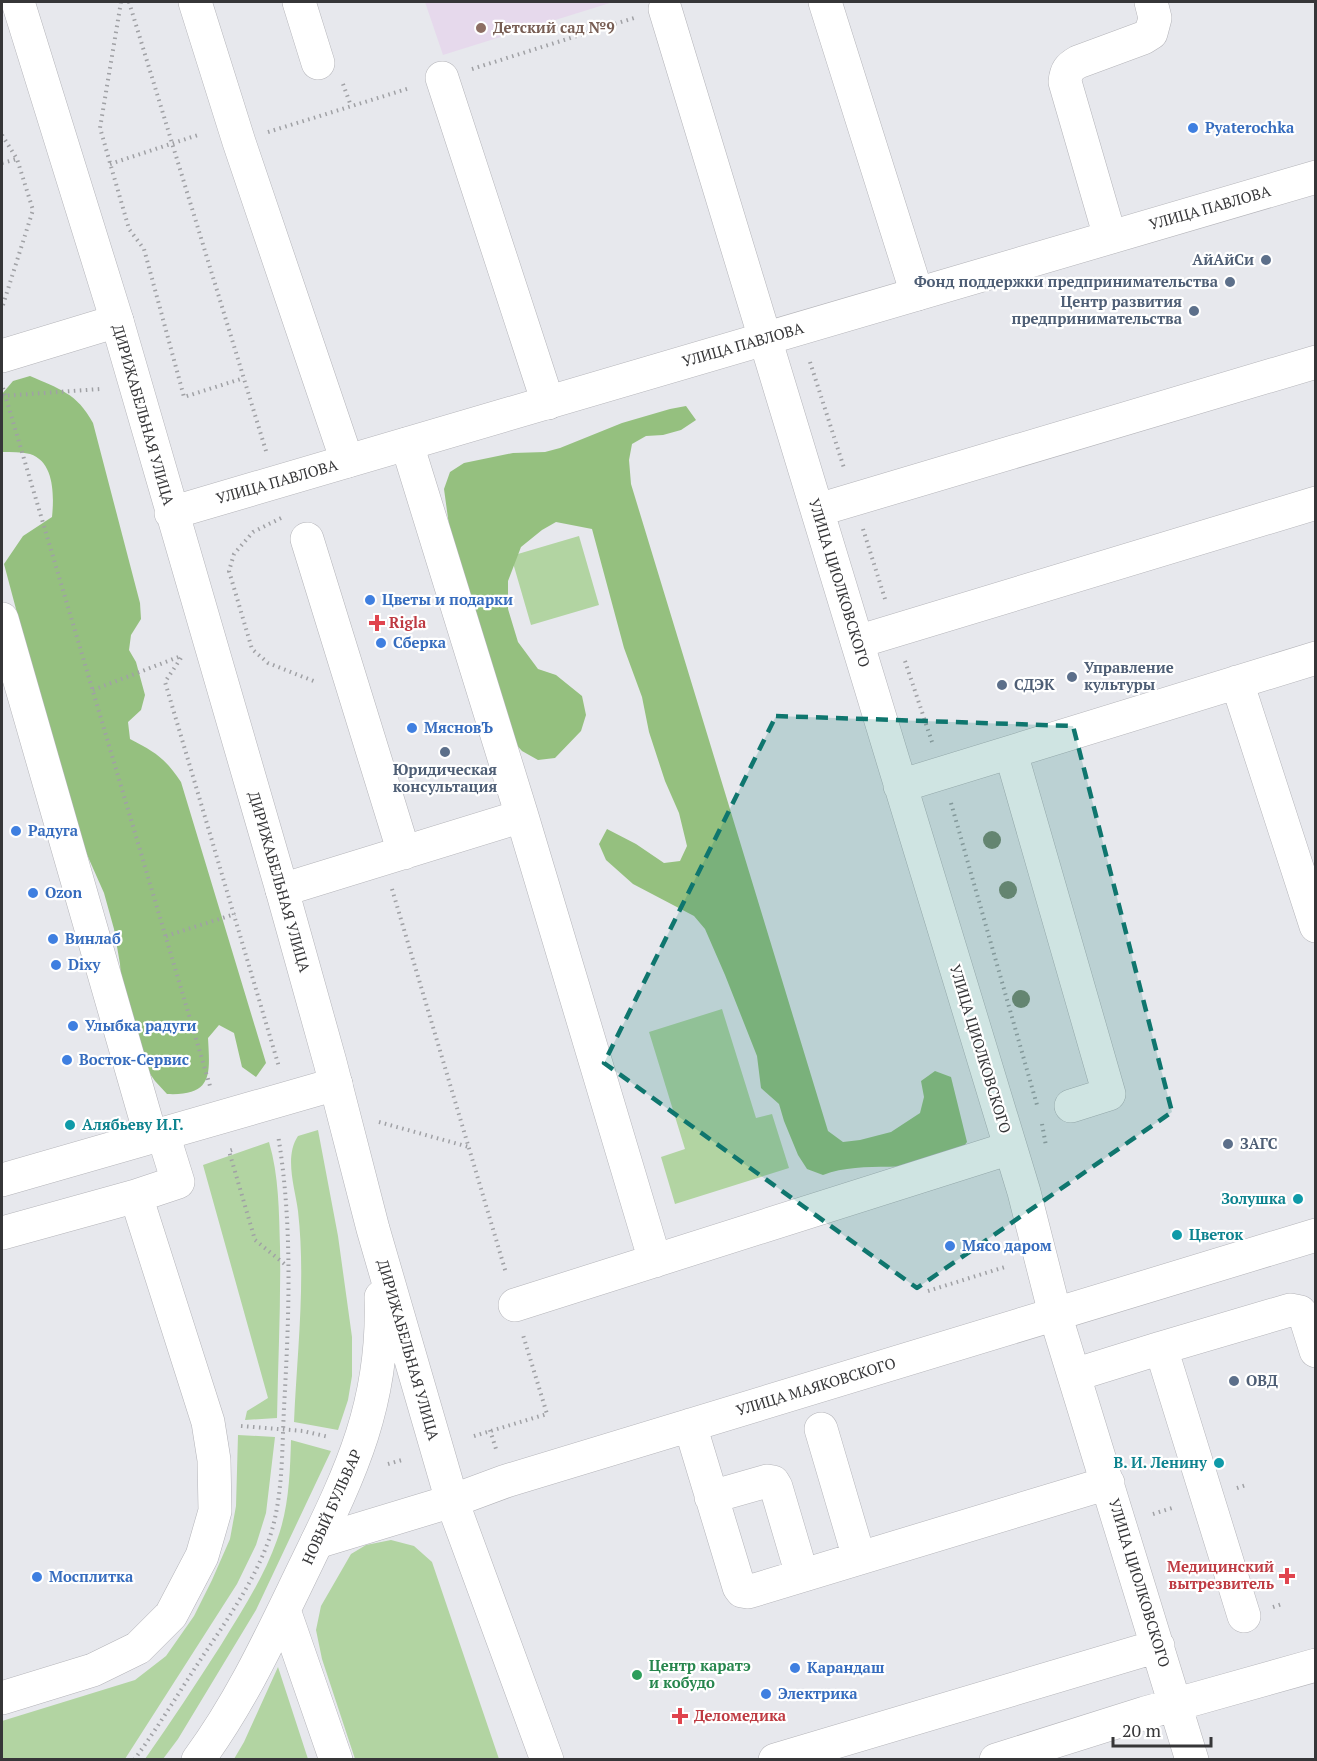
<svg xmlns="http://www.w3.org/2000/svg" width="1317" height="1761" font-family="'PT Serif',serif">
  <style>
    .education { fill: #e6d9ec }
    .green { fill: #b2d4a2 }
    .forest { fill: #95c07f }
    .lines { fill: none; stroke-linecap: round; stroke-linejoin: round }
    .minor-casing { stroke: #b4b4b9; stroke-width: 34 }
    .major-casing { stroke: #b4b4b9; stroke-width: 34 }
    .path { stroke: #a0a1a5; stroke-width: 4; stroke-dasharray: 1.5 4.5; stroke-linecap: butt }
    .minor { stroke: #fff; stroke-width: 33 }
    .major { stroke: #fff; stroke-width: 33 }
    .tree { fill: #7a8972 }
    .marked { fill: #0f766e; fill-opacity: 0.2; stroke: #0f766e; stroke-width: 4.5; stroke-dasharray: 12 8; stroke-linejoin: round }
    .education-dot { fill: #8d6e63; stroke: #fff; stroke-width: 2 }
    .shop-dot { fill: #3f7fe0; stroke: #fff; stroke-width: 2 }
    .service-dot { fill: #5c6f8a; stroke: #fff; stroke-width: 2 }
    .health-dot { fill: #e0444e; stroke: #fff; stroke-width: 2 }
    .culture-dot { fill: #0f9aa8; stroke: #fff; stroke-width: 2 }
    .leisure-dot { fill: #2e9e5b; stroke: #fff; stroke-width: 2 }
    .labels { text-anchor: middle; stroke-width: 4.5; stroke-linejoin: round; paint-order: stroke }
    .education-label { font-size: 15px; font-weight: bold; fill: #785e54; stroke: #fff; text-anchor: start }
    .shop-label { font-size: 15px; font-weight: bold; fill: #366cbe; stroke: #fff; text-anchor: start }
    .street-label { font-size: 15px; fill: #363638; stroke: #fff }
    .service-label { font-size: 15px; font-weight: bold; fill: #4e5e75; stroke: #fff; text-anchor: start }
    .health-label { font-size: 15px; font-weight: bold; fill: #be3a42; stroke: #fff; text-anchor: start }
    .culture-label { font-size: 15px; font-weight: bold; fill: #0d838f; stroke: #fff; text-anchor: start }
    .leisure-label { font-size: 15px; font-weight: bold; fill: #27864d; stroke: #fff; text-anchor: start }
  </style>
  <rect width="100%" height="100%" fill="#e7e8ed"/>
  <!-- education -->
  <path class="education" d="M425,2H613L443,55Z"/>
  <!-- green -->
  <path class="green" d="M579,536L599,605L531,625L511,556Z
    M722,1009L756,1118L772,1114L789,1168L675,1204L661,1157L685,1149L649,1032Z
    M318,1130L338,1236L352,1337V1376L348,1400L338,1430L294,1422C297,1353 306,1281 298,1211C295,1188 284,1157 298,1136Z
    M269,1142C279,1176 279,1212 280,1247C281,1304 278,1361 277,1418L245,1420L247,1411L268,1398L203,1165Z
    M238,1435L275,1437L266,1513L256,1545L237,1584L125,1759H2V1721L135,1680L166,1656L194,1616L212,1580L230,1539L236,1506Z
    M291,1440L331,1451L256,1610L178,1739L163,1759H145C171,1722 196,1684 221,1645C242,1611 264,1577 277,1540C289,1508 290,1473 291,1440Z
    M391,1540L414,1546L432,1562L499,1759H355L322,1659L316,1630L321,1606L351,1554L366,1545Z
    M278,1667L308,1759H234L244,1742Z"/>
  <!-- forest -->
  <path class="forest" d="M30,376C59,389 77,393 93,423L140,603L141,619L131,635L129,650L136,662L145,695L141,710L128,722L130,739C155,752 165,758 181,782L266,1063L256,1077L242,1067L234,1033L219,1025L208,1038C210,1075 213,1096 167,1094L155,1081L134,1051L124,1017L120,964L114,929L104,893L73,823L4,564L23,536L52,517C54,497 55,462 30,454C21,452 11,452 2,452V394L13,381Z
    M686,406L696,420L681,430L663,435L646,436L632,444L629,460L631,484L828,1131L843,1142L860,1140L891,1132L920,1113L924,1097L921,1081L935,1071L951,1077L967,1142C963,1147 959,1154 954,1156C913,1175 865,1159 823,1175L807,1169L798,1155L784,1121L779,1104L761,1088L757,1056L725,975L705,929L694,916L633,884L606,860L599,844L607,829L636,844L664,863L680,861L687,846L679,813L665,781L649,732L642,697L624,648L592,529L556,522L542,530L521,547L508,581V609L518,642L538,669L556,675L582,696L586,715L581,731L555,758L538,760L522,751L510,738L451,540L444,489L450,472L464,463L513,453L545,452L560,448L622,423L670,409Z"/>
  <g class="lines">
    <defs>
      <path id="minor" d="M195,2L239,142L347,461
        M299,2L318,63
        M825,2L917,294
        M665,9L1024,1192L1055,1314L1192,1760
        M442,78L548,403
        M1110,237L1065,82C1066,71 1069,67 1078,62L1143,38L1151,33L1155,18L1151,2
        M2,356L117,321
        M407,444L522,816L655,1261
        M818,510L1316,362
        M307,539L404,853
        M2,619L151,1137
        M857,642L1316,503
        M1237,682L1316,926
        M1011,753L1109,1094L1071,1106
        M900,786L1316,658
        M282,890L522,816
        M2,1180L336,1084
        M2,1233L136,1196
        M515,1305L1010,1148
        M1161,1348L1290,1310L1300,1312L1306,1319L1316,1351
        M1074,1375L1161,1348L1244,1616
        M690,1425L739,1587L742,1591L748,1592L1108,1483
        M821,1429L859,1558
        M711,1497L767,1481L773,1482L776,1487L802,1575
        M317,1542L452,1501L506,1481L1316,1235
        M2,1698L93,1670L138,1648L171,1615L202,1556L215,1511L214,1460L208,1422L136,1196L178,1182L163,1134
        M775,1760L1158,1646
        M996,1760L1145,1713L1316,1665"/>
      <path id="major" d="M18,2L117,321L282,890L330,1062L373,1229L452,1501L547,1760
        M171,513L1316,177
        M284,1610L336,1760
        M198,1760C238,1706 267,1645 296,1585C344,1485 385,1413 381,1297"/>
    </defs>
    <!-- minor casing -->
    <use href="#minor" class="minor-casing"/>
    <!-- major casing -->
    <use href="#major" class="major-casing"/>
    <!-- path -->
    <path class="path" d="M121,2L100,128L129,229L144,249L184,397L244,378
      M129,2L266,451
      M472,69L634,18
      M343,84L351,106
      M268,132L410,88
      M2,135L17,159L33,210L2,308
      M2,163L17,159
      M110,164L201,134
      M810,362L844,468
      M3,388L210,1086
      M2,396L100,389L101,392
      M281,518L253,532L234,554L229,571L252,649L268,663L316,682
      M863,529L885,599
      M181,658L165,682L279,1067
      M905,661L932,742
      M93,690L181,656
      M951,803L1037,1105
      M392,889L506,1273
      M166,936L235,914
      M379,1122L469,1147
      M1042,1124L1046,1146
      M232,1150L229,1151L255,1240L287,1266
      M928,1291L1008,1266
      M241,1426L303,1431L329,1437
      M490,1430L496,1449
      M474,1436L547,1414L523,1335
      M388,1464L402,1460
      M1237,1488L1246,1485
      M1153,1514L1175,1507
      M1273,1607L1282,1604
      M134,1760C156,1730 175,1699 195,1668C223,1625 257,1580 272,1530C283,1491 282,1448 284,1408C289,1317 293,1225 278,1135"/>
    <!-- minor -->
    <use href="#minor" class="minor"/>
    <!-- major -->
    <use href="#major" class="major"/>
  </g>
  <!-- trees -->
  <g class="tree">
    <circle cx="992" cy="840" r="9"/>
    <circle cx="1008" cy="890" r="9"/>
    <circle cx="1021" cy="999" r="9"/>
  </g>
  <!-- marked area -->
  <path class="marked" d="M776,716L1073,726L1172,1112L917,1288L604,1063Z"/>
  <!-- markers -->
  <circle class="education-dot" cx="481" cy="28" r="6"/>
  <g class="shop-dot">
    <circle cx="1193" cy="128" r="6"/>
    <circle cx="370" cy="600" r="6"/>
    <circle cx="381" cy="643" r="6"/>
    <circle cx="412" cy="728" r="6"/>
    <circle cx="16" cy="831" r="6"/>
    <circle cx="33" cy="893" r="6"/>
    <circle cx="53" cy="939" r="6"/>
    <circle cx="56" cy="965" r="6"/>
    <circle cx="73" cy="1026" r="6"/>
    <circle cx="67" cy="1060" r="6"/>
    <circle cx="950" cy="1246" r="6"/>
    <circle cx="37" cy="1577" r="6"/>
    <circle cx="795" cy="1668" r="6"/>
    <circle cx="766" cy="1694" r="6"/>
  </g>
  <g class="service-dot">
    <circle cx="1266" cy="260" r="6"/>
    <circle cx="1230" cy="282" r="6"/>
    <circle cx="1194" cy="311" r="6"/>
    <circle cx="1072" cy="677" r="6"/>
    <circle cx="1002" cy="685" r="6"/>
    <circle cx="445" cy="752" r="6"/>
    <circle cx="1228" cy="1144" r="6"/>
    <circle cx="1234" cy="1381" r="6"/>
  </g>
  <g class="health-dot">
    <path d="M374 614h6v6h6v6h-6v6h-6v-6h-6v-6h6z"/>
    <path d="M1284 1567h6v6h6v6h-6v6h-6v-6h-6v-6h6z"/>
    <path d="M677 1707h6v6h6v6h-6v6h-6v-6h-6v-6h6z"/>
  </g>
  <g class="culture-dot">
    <circle cx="70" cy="1125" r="6"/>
    <circle cx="1298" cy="1199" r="6"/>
    <circle cx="1177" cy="1235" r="6"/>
    <circle cx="1219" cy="1463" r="6"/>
  </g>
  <circle class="leisure-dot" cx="637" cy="1675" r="6"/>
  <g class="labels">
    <!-- education labels -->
    <g class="education-label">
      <text x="493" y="33">Детский сад №9</text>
    </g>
    <!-- shop labels -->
    <g class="shop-label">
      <text x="1205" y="133">Pyaterochka</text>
      <text x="382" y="605">Цветы и подарки</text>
      <text x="393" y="648">Сберка</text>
      <text x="424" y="733">МясновЪ</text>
      <text x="28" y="836">Радуга</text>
      <text x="45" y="898">Ozon</text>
      <text x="65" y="944">Винлаб</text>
      <text x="68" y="970">Dixy</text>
      <text x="85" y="1031">Улыбка радуги</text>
      <text x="79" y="1065">Восток-Сервис</text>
      <text x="962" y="1251">Мясо даром</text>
      <text x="49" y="1582">Мосплитка</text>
      <text x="807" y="1673">Карандаш</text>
      <text x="778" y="1699">Электрика</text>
    </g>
    <!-- street labels -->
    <g class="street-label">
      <text transform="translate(1210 208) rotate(-16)" y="5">УЛИЦА ПАВЛОВА</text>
      <text transform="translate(743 345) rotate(-16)" y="5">УЛИЦА ПАВЛОВА</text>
      <text transform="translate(143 415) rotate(74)" y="5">ДИРИЖАБЕЛЬНАЯ УЛИЦА</text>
      <text transform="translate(277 482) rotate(-16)" y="5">УЛИЦА ПАВЛОВА</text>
      <text transform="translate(839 583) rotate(73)" y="5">УЛИЦА ЦИОЛКОВСКОГО</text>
      <text transform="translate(279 882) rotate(74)" y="5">ДИРИЖАБЕЛЬНАЯ УЛИЦА</text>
      <text transform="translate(980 1049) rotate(73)" y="5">УЛИЦА ЦИОЛКОВСКОГО</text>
      <text transform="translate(408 1350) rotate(74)" y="5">ДИРИЖАБЕЛЬНАЯ УЛИЦА</text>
      <text transform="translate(816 1387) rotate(-17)" y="5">УЛИЦА МАЯКОВСКОГО</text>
      <text transform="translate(332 1507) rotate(-66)" y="5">НОВЫЙ БУЛЬВАР</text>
      <text transform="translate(1139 1583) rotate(73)" y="5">УЛИЦА ЦИОЛКОВСКОГО</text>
    </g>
    <!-- service labels -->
    <g class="service-label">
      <text x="1254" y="265" text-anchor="end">АйАйСи</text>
      <text x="1218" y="287" text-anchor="end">Фонд поддержки предпринимательства</text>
      <text x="1182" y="307" text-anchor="end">Центр развития<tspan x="1182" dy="17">предпринимательства</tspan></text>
      <text x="1084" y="673">Управление<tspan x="1084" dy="17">культуры</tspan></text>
      <text x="1014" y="690">СДЭК</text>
      <text x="445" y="775" text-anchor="middle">Юридическая<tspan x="445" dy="17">консультация</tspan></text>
      <text x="1240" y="1149">ЗАГС</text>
      <text x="1246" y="1386">ОВД</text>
    </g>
    <!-- health labels -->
    <g class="health-label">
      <text x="389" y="628">Rigla</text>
      <text x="1274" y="1572" text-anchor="end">Медицинский<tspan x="1274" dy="17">вытрезвитель</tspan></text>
      <text x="694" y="1721">Деломедика</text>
    </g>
    <!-- culture labels -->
    <g class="culture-label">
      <text x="82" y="1130">Алябьеву И.Г.</text>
      <text x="1286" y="1204" text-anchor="end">Золушка</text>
      <text x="1189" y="1240">Цветок</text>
      <text x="1207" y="1468" text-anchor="end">В. И. Ленину</text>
    </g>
    <!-- leisure labels -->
    <g class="leisure-label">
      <text x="649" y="1671">Центр каратэ<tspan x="649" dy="17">и кобудо</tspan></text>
    </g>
  </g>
  <!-- border -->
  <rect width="1317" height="1761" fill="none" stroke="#363638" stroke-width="6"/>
  <!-- scale -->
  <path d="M1113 1737v9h98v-9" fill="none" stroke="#363638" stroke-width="3"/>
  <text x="1122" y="1737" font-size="18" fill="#363638" stroke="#ffffff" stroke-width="4.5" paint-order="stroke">20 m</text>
</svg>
